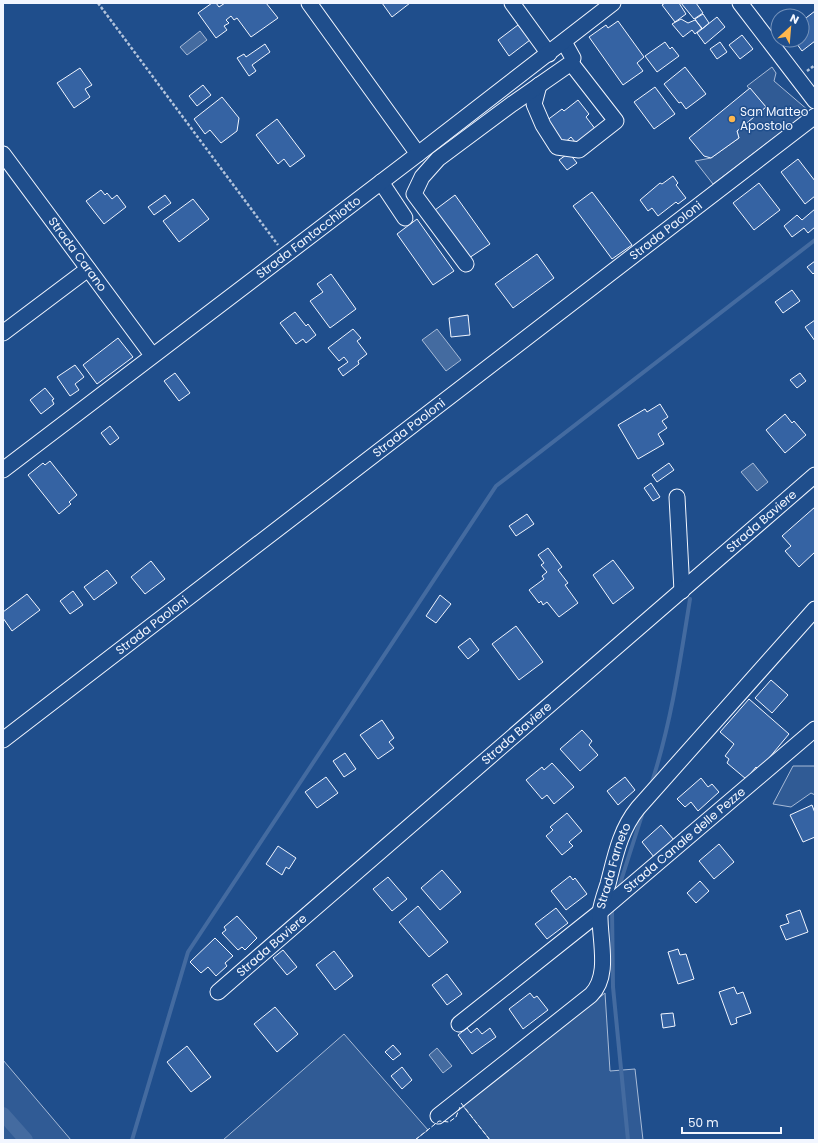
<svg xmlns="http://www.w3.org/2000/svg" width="818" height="1143" font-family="Poppins,sans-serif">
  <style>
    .built { fill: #305b95; stroke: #a8bbd7 }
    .water { fill: #446ba0; stroke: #a8bbd7 }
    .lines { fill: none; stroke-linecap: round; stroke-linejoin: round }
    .stream { stroke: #446ba0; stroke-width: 4 }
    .canal { stroke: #446ba0; stroke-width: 14 }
    .building { fill: #3563a3; stroke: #f2f6ff }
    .minor-casing { stroke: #f2f6ff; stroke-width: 17 }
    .path { stroke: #b3c4dc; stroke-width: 2.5; stroke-dasharray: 3 2; stroke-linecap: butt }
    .minor { stroke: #1f4e8c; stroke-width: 15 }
    .fence { stroke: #f2f6ff; stroke-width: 1; stroke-dasharray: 5 2; stroke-linecap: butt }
    .poi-dot { fill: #ffb74d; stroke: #1f4e8c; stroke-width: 1.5 }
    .labels { text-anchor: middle; stroke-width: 3; stroke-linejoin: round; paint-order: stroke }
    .poi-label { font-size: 12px; fill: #f2f6ff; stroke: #1f4e8c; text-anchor: start }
    .street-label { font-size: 12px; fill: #f2f6ff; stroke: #1f4e8c }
  </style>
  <rect width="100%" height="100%" fill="#1f4e8c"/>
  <!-- built -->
  <path class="built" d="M772,67L776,73L774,81L809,111L713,184L695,161L711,158L739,138L737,131L766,107L747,86Z
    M793,766H815V795L811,793L791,807L773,804Z
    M605,993L610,1071L635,1069L643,1140H490L463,1106Z
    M344,1034L428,1130L415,1140H223Z
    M3,1060L71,1140H3Z"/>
  <!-- water -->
  <path class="water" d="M200,31L207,40L187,55L180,47Z
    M437,329L461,360L446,371L422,340Z
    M753,463L768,482L757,491L741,472Z
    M437,1048L452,1066L443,1073L429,1055Z"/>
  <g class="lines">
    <!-- stream -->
    <path class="stream" d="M651,785C671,724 680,662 690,599
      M618,890L643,812
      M612,909L613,987L628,1140
      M132,1140L188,952L496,486L815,240"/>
    <!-- canal -->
    <path class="canal" d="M3,1114L26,1140"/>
  </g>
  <!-- building -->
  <path class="building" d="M212,3H216L219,7L225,3H266L278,18L251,37L237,18L234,20L231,16L226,20L229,23L224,26L227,30L216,38L198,13Z
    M382,3H410L392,17Z
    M665,3H679L686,14L675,22L662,5Z
    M681,3H696L703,13L694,19Z
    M815,11V41L802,51L794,40H802V21Z
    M703,14L709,23L702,29L695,19Z
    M717,17L725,27L705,44L697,33Z
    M681,19L688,23L695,20L702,28L695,34L692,30L683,37L672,24Z
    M618,21L644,57L637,63L643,71L623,85L589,37L606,25L608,28Z
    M518,25L530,40L509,56L498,40Z
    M742,35L753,49L740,59L729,45Z
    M665,42L670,49L672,47L679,56L657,72L645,56Z
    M720,42L727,52L717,59L710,49Z
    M265,44L270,52L252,65L256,71L249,76L237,58L244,54L246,57Z
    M685,67L706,94L686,109L681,102L679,103L664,84Z
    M80,68L92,85L85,89L90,97L74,108L57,83Z
    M203,85L211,95L197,106L189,96Z
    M655,87L675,114L654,129L634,102Z
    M750,88L766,107L737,131L739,138L711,158L704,156L689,138Z
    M222,97L239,118L237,131L221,143L210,130L205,134L194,119Z
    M578,100L589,114L586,117L596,130L579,147L571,137L562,145L546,121L562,109L564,111Z
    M277,119L305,156L290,167L284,159L278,164L256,135Z
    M569,153L577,163L567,170L559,160Z
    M798,159L815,181V196L805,204L781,172Z
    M673,176L678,183L676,185L686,198L678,204L676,202L658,216L652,208L648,211L640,200L660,183L662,184Z
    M759,183L780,210L754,230L733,203Z
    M101,190L105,195L107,193L112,199L117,195L126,207L104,224L86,201Z
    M592,192L632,245L612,259L573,206Z
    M165,195L171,203L154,215L148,207Z
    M455,195L490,244L469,258L435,210Z
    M193,199L209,219L179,242L163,221Z
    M815,209V227L808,233L804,228L792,237L784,226L797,215L802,220Z
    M417,219L454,271L433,285L397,234Z
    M537,254L554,278L513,308L495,284Z
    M815,261V272L813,274L807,267Z
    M331,274L356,309L330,328L310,301L323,292L317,284Z
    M792,290L800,301L783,313L775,302Z
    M295,312L306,326L308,324L316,335L306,343L303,339L296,344L280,323Z
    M468,315L470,335L451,337L449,318Z
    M815,320V341L805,327Z
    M353,329L361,338L357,341L367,354L358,361L359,364L343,376L338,369L348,362L344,357L339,361L328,348Z
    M118,338L133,357L97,384L83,365Z
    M75,365L84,377L75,384L79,390L70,396L57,377Z
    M175,373L190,393L179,401L164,381Z
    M800,373L806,381L797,388L790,380Z
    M45,388L54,399L52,400L54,404L41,414L30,400Z
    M660,404L668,417L662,421L667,428L658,434L664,444L638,459L618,425L645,409L647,412Z
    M785,414L792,423L794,421L806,435L785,453L766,430Z
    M110,426L119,438L110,445L101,433Z
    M50,461L77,495L69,502L71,504L59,514L28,475L43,463L45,465Z
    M669,463L674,470L657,482L652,475Z
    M651,483L660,497L653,501L644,488Z
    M815,507V552L799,567L785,551L791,546L782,536Z
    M527,514L534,524L516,536L509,526Z
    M548,548L562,567L558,570L568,583L565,585L578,603L559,617L547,602L543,605L541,601L539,603L529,590L544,579L542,576L547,572L541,565L544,563L538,555Z
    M613,560L634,588L613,604L593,575Z
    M151,561L165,579L145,594L131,577Z
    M107,570L117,583L94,600L84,587Z
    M73,591L83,605L70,614L60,601Z
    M27,594L40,610L12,631L3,618V612Z
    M440,595L451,604L436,623L426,616Z
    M516,626L543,662L519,680L492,644Z
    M470,638L479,650L468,659L458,647Z
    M771,680L788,695L772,713L755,698Z
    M749,699L789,734L759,770L756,767L746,779L727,763L729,759L725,756L734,744L720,732Z
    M382,720L394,738L389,742L394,748L378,759L360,735Z
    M582,730L592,741L589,745L598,755L580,771L560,749Z
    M345,753L356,769L344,777L333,761Z
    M552,763L574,787L554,804L547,795L542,799L526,780L542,767L544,770Z
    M326,777L338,793L317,808L305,792Z
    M625,777L635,790L618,805L607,791Z
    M701,778L708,787L712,784L719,792L698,811L691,802L685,807L677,799Z
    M812,805L815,813V837L803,842L790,815Z
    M567,813L582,831L569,842L573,846L562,855L546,836L553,830L550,827Z
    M661,825L674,840L654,857L642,842Z
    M719,844L734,862L714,879L699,861Z
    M278,846L296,858L289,869L286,867L282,875L266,864Z
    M442,870L461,892L440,910L421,888Z
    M570,876L573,880L575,878L587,894L566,910L551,891Z
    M388,877L407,899L392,911L373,889Z
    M700,881L709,891L696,903L687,893Z
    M418,906L448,942L429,957L399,922Z
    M556,908L568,923L547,939L535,924Z
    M800,910L808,932L786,940L780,926L789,923L786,915Z
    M237,916L257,938L245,950L242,947L238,950L222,933L226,930L224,927Z
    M215,938L233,956L225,963L227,966L216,976L208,967L201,973L190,962Z
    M678,949L680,955L686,954L694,979L678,984L668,952Z
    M283,950L297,967L287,975L273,958Z
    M334,951L353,976L335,990L316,965Z
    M447,974L462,994L447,1005L432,985Z
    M734,987L737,994L743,992L751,1013L736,1018L737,1023L731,1025L719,992Z
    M530,993L534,998L537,996L548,1010L523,1029L509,1009Z
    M275,1007L298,1034L277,1052L254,1024Z
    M673,1013L675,1026L663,1028L661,1014Z
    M467,1028L471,1033L477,1028L482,1034L490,1028L496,1037L472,1054L458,1035Z
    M393,1045L401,1054L393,1060L385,1052Z
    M187,1046L211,1077L191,1092L167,1062Z
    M402,1067L412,1080L402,1089L391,1076Z"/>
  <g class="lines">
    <defs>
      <g id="minor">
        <path d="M309,3L418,154"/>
        <path d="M512,3L549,54"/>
        <path d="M740,3L815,101"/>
        <path d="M539,85L534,104L543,125L557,147L579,150L616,121L571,63"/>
        <path id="s1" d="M3,154L152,355"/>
        <path d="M381,182L405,218"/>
        <path d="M466,264L414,194L422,177L438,159L512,104L571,63L573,58L564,42"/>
        <path d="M3,333L88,269"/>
        <path id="s2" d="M3,470L418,154L613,3"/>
        <path d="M677,497L682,591"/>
        <path id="s3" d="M3,740L815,116"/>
        <path id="s4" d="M218,992L815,475"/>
        <path id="s5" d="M459,1024L600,912L815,729"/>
        <path id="s6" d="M438,1116L591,995C611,975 599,939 600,913C601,904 605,893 608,884C615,857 620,830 638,808L815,609"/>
      </g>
    </defs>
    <!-- minor casing -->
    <use href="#minor" class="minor-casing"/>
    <!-- path -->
    <path class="path" d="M98,3L278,245
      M807,71L815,65"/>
    <!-- minor -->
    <use href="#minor" class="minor"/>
    <!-- fence -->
    <path class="fence" d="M461,1103L490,1140
      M415,1140L439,1121L449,1122L456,1117L460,1107"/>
  </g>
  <!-- markers -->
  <circle class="poi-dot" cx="732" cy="119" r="4"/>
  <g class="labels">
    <!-- poi labels -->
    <g class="poi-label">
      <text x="740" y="116">San Matteo<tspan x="740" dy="14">Apostolo</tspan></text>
    </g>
    <!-- street labels -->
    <g class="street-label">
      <text dy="4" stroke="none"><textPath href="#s3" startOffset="836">Strada Paoloni</textPath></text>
      <text dy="4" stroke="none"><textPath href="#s2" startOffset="384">Strada Fantacchiotto</textPath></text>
      <text dy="4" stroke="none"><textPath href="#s1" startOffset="125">Strada Carano</textPath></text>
      <text dy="4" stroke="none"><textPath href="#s3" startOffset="512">Strada Paoloni</textPath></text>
      <text dy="4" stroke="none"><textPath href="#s4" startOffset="719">Strada Baviere</textPath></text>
      <text dy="4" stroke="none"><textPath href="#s3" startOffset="188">Strada Paoloni</textPath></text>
      <text dy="4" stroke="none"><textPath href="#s4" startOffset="395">Strada Baviere</textPath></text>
      <text dy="4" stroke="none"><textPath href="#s5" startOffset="291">Strada Canale delle Pezze</textPath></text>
      <text dy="4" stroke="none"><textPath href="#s6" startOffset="329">Strada Farneto</textPath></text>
      <text dy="4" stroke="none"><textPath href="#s4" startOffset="71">Strada Baviere</textPath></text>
    </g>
  </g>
  <!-- border -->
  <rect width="818" height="1143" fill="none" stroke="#f2f6ff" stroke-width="8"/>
  <!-- north arrow -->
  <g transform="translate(790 28) rotate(26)"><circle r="19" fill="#1f4e8c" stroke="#7391ba"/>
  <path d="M0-3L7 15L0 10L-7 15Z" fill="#ffb74d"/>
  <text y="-6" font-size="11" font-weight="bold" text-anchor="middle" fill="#f2f6ff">N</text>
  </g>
  <!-- scale -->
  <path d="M682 1127v6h99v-6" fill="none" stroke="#f2f6ff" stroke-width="2"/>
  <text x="688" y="1127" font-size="12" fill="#f2f6ff" stroke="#1f4e8c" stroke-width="3" paint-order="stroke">50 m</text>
</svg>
